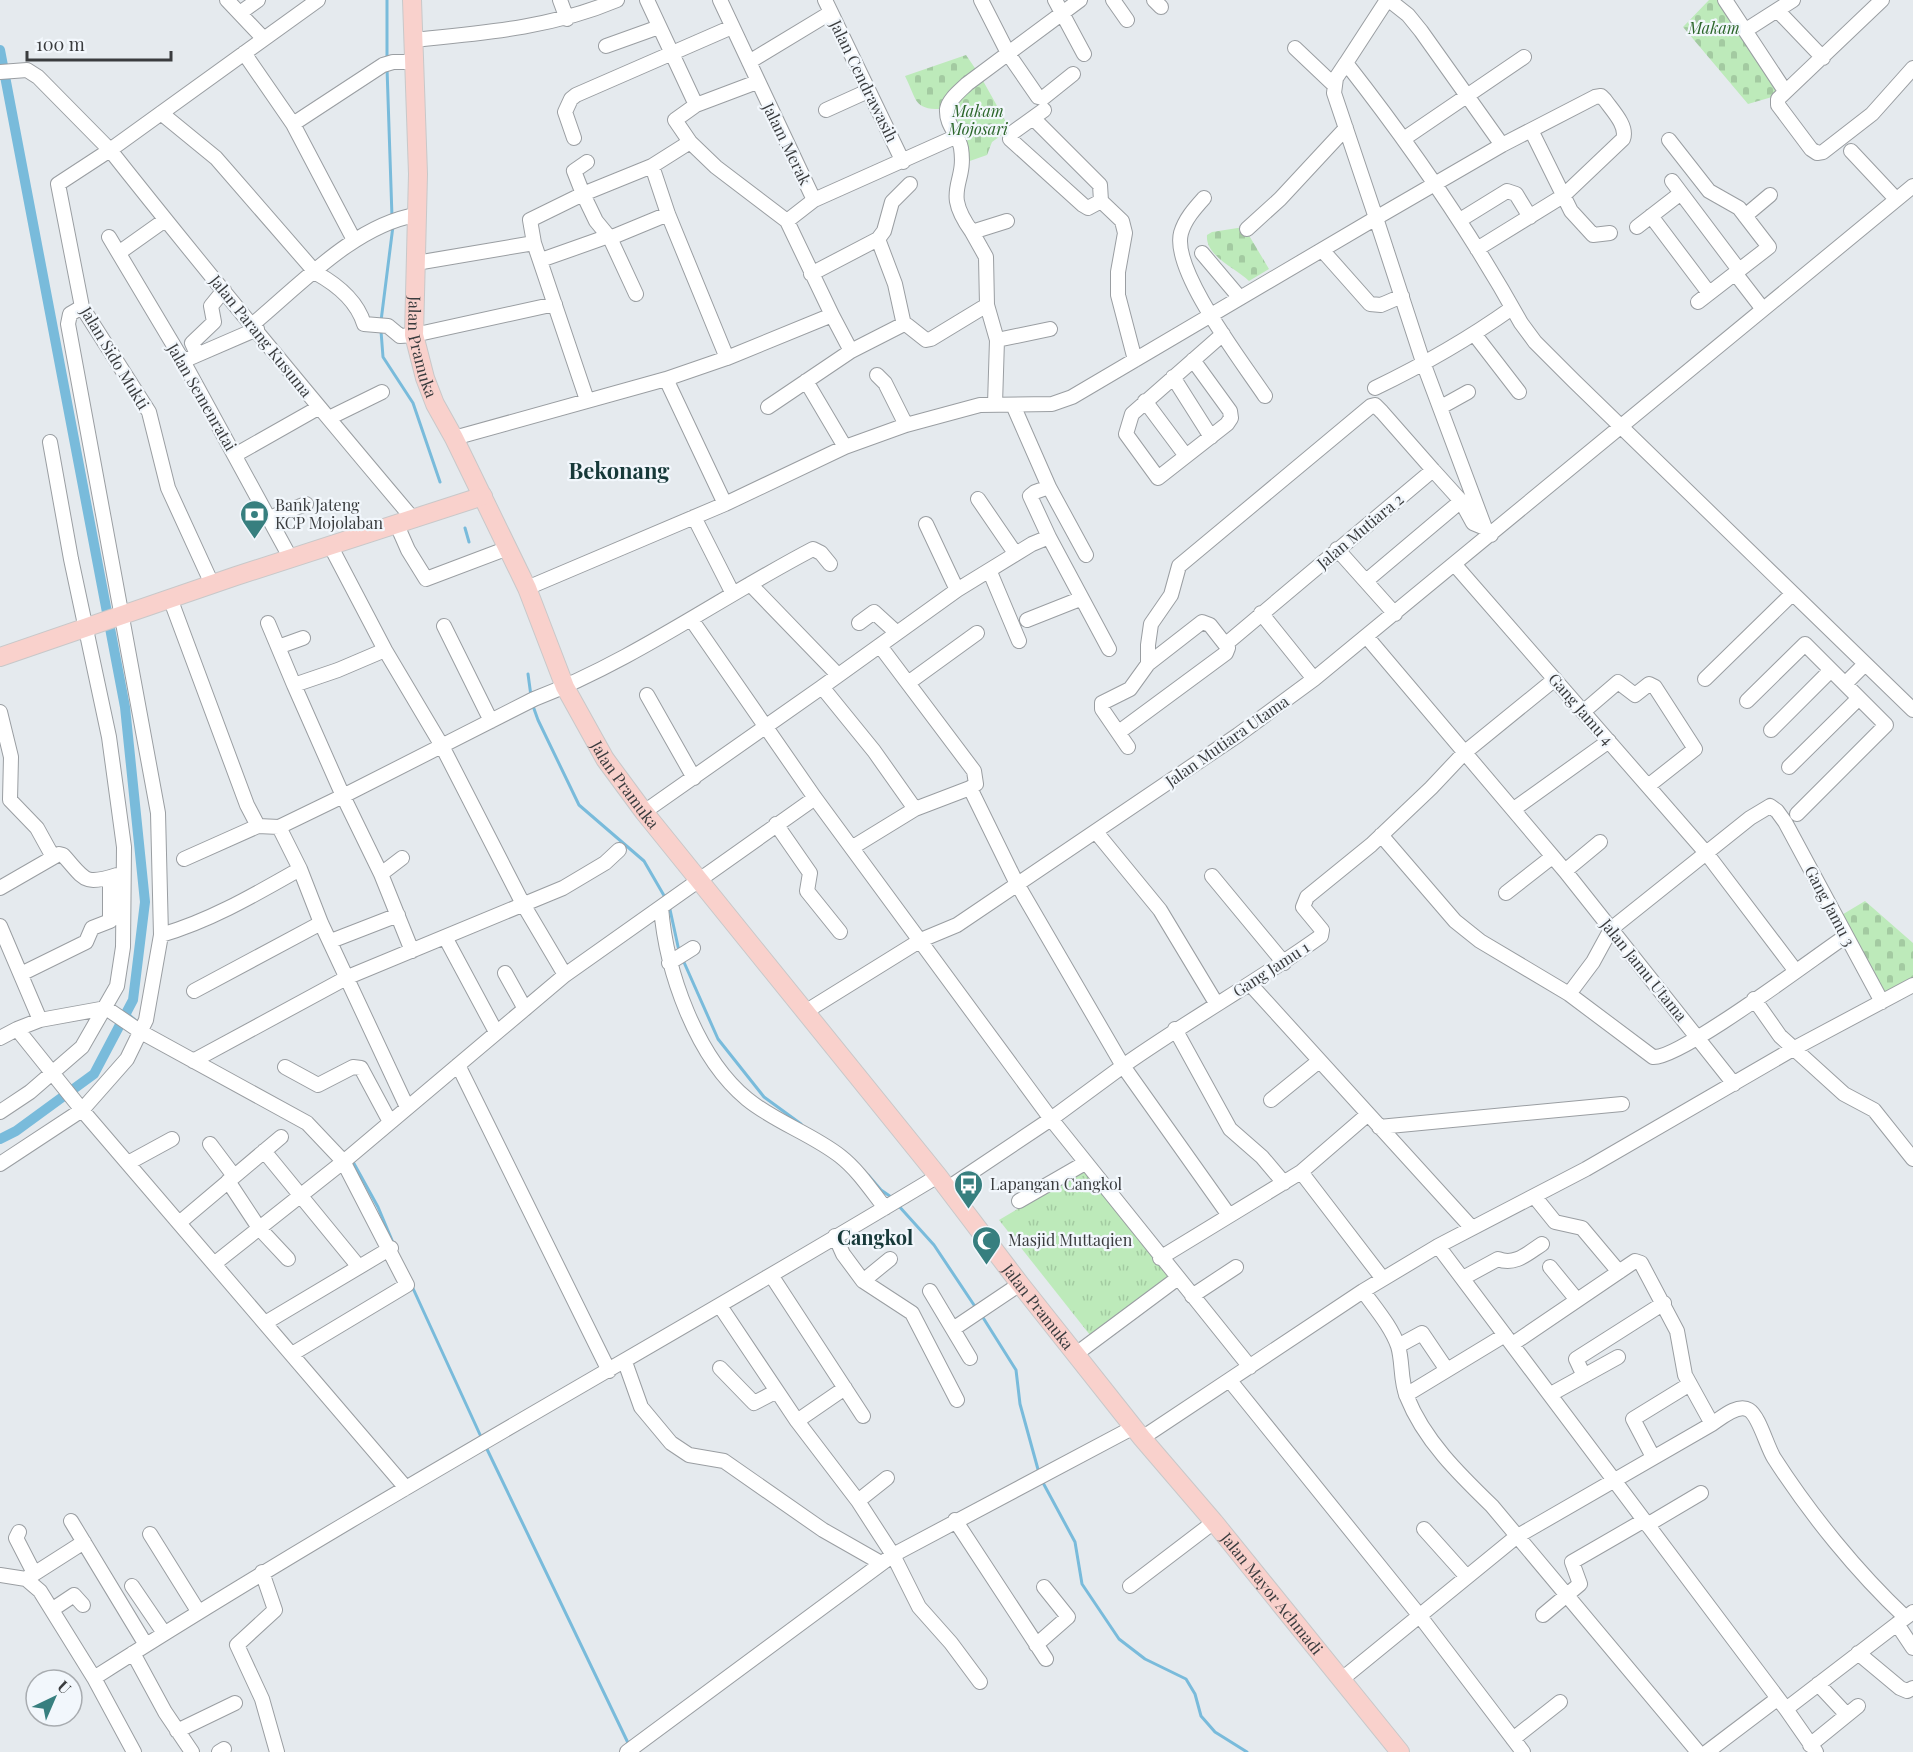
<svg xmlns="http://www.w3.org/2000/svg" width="1913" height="1752" font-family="'Playfair Display',serif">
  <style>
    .grass { fill: url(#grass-tufts) }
    .cemetery { fill: url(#cemetery-stones) }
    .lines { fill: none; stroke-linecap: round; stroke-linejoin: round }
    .stream { stroke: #79bbdb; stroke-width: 3 }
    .canal { stroke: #79bbdb; stroke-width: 10 }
    .minor-casing { stroke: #9a9ea2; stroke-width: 16 }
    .major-casing { stroke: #c8c8c9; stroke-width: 20 }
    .minor { stroke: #fff; stroke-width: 14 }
    .major { stroke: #f9d1cc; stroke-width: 18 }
    .labels { text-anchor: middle; stroke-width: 4.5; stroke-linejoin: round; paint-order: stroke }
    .park-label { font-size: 16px; font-style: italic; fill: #2b662a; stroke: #f2f7fc }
    .street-label { font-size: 16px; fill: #3a3c3e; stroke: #f2f7fc }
    .poi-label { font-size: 16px; fill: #3a3c3e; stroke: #f2f7fc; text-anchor: start }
    .quarter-label { font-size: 20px; font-weight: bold; fill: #173939; stroke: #f2f7fc }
    .district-label { font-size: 22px; font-weight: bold; fill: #173939; stroke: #f2f7fc }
  </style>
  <defs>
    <pattern id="grass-tufts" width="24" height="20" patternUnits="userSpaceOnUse" patternTransform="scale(1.5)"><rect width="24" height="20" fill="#bdeaba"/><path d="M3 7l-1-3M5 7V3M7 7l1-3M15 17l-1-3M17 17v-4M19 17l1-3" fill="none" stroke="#a3caa1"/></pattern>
    <pattern id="cemetery-stones" width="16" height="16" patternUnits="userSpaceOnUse" patternTransform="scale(1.5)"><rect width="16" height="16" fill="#bdeaba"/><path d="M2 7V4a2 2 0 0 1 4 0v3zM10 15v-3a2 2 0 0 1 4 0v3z" fill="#a3caa1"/></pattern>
  </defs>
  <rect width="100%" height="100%" fill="#e5eaee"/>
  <!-- grass -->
  <path class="grass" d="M1084,1170L1171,1277L1090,1335L999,1220Z"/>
  <!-- cemetery -->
  <path class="cemetery" d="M1709,0H1720L1780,90L1772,97L1748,104L1683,27Z
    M966,55L979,74L945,109C913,110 918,102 905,76Z
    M982,79L1010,129L992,142L987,155L964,163L953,104Z
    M1244,227L1269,269L1249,281C1237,269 1205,256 1207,235L1212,232Z
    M1865,901L1913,943V981L1884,998L1840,916Z"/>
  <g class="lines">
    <!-- stream -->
    <path class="stream" d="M387,58V0
      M387,68L392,217
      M381,321L393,226
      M381,331L383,357L413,403L440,482
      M465,528L469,542
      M528,674L531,696
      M533,706L538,720L579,805L644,861L666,899
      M669,905L679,951
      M683,960L718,1039L764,1097L801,1124
      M127,1013L135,1020
      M352,1160L378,1207L394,1245
      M868,1175L881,1190L894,1199
      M897,1204L934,1245L976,1308
      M411,1284L482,1439
      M982,1316L1016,1370L1020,1404L1039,1473
      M485,1445L629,1745
      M1041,1479L1075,1542L1082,1584L1119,1639L1145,1659L1186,1679L1195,1694L1201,1716L1215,1732L1247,1752"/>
    <!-- canal -->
    <path class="canal" d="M0,50L125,707L145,902L133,1000L94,1074L16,1131L0,1139"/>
    <defs>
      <path id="minor" d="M227,0L264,39
        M560,0L567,19
        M647,0L696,105L757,82
        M720,0L814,200L955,137
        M825,0L903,162
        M981,0L1009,55L1038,97L1043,98L1073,74
        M1055,0L1084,54
        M1113,0L1127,20
        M1154,0L1161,7
        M1387,0L1346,63C1411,146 1470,231 1521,323L1535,342L1574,381L1913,710
        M1389,0L1408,15L1421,31L1502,145
        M1725,0L1785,91
        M1882,0L1778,99V105L1811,149L1817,153L1823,152L1872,114L1913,68
        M1778,11L1823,58
        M240,13L258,0
        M1746,30L1793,0
        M413,40C483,33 551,28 617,0
        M606,46L659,27
        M1295,48L1334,85
        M244,53L293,124L354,240
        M749,62L830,13
        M1346,63L1336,78L1334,93L1376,218L1502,145L1595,97L1601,96L1605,100C1612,110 1628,126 1623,139L1563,196L1477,249
        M0,72L27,70L38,77L110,150L318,0
        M826,110L868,91
        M1044,110L1012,133L1010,139L1083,205L1088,208L1101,201
        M161,113L216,158L316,273C336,284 357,301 364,324L388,326L400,336L414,335L555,304
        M1033,118L1100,185L1101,201L1122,221L1125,233L1118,272V295L1135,360
        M293,124L383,65L393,62H415
        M1532,132L1571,211L1593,235L1610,233
        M574,138L565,112L571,99L576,95L732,27
        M1405,138L1524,57
        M1669,140L1709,191L1739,208L1769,247L1698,302
        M690,142L675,120L696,105
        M1851,151L1896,199
        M587,162L574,171L583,194L652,166L690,142L716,167L787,221
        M652,166L668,214L727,358L832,315L787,221L814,200
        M1672,181L1739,270
        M1204,198C1195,208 1185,219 1181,233C1171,270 1243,363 1265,396
        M1651,216L1709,293
        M1745,216L1770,195
        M1460,220L1507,191L1516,194L1530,217
        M1637,227L1681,193
        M1247,229L1280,199L1346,128
        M972,232C941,189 967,186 961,148C958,133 946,126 947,109C949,99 960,91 967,84L1080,0
        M109,237L183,361L291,559
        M610,238L636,294
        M878,239L895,284L904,325
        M1323,251L1370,304L1381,305L1402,296
        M120,252L165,220
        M1202,253L1240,298
        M541,260L606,237
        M416,263L534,243
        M1735,273L1762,308
        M811,274L878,239L884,231L892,202L910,184
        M987,305L997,340L995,404
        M832,315L851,351
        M253,324C300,285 355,225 416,215
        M1475,335L1519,392
        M997,340L1050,329
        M197,354L192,343L214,322L211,306L224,290
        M1193,360L1230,411L1231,418L1227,424L1158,478L1126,434L1132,414L1223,334
        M183,361L257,329
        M877,375L885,383L906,425
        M1173,377L1211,437
        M806,381L845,447
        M1375,388C1425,364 1467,340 1512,308
        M587,400L534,243L530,220L583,194L596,221L610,238L668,214
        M1145,401L1186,456
        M1013,405L1049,487L1035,492L1030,496L1049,537
        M768,407L851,351L902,325H907L926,340L931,339L987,305L986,257L972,232L1007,221
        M1441,407L1468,392
        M329,418L382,392
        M454,438L666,379
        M235,455L318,408
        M1049,487L1086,555
        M978,499L1015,553
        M725,504L666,379L727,358
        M694,517L732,592
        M269,518L306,504
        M926,524L957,590
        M397,525L408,550L426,579L508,548
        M331,547L385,650L442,746L523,904L565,975
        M1337,549L1395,614
        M1455,565L1707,854L1795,970
        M990,572L1019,641
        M1366,581L1461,501
        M212,584L168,488L149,412L82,307L58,184L110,150C209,275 311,398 414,520
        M750,584L838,675
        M527,588L725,504L845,447L906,425L980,405L1052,404L1072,397L1376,218L1424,365L1485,528L1491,535
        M170,598L247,805L258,826L279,827L343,796L294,685L338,670L385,650
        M1261,613L1314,679
        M691,619L815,798L1051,1119L1250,1367
        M1027,620L1080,599
        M268,623L294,685
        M859,623L874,612L897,633
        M444,626L491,721
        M1366,636L1565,871L1734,1084
        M1226,644L1433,470L1461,501L1473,523L1485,528
        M880,646L974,771L976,784L970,788L915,809
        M278,647L303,638
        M1705,679L1792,594
        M908,683L977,633
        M1845,684L1865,664
        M822,687L957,590L1032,544L1049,537L1109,649
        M647,695L694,778
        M1747,701L1805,644L1886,725L1797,814
        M0,712L11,757L10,800L37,828L53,857
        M1583,712L1618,682L1635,695L1649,684L1655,687L1695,749L1648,786
        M1771,730L1831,670
        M1119,732L1226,653L1228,648L1210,625L1202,622L1148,664
        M1128,747L1102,709V703L1130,689L1148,664V645L1151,624L1171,595L1179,566L1371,406L1375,405L1382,412L1433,470
        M1789,767L1859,698
        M1514,809L1609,741
        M644,812L822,687L874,751L915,809L853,847
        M776,824L810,873L807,891L840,932
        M279,827L300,869L321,923L407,1107
        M1096,832L1160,910L1216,1003
        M1381,835L1455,921L1480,941L1569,994L1653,1057C1679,1060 1816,956 1846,936
        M184,859L258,826
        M1565,871L1600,842
        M381,874L402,858
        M1212,876L1284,963
        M0,888L59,854L63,855C85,879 83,886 117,875
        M1506,893L1552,857
        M661,907C666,971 696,1057 747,1099C775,1122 812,1134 840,1156C858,1170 871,1190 885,1208
        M0,926L40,1020L17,1029L82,1110L406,1488
        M161,935C210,921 256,894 300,869
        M445,937L496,1032
        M331,941L398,915
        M412,951L381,874L343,796L534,699C633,661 719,598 813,549L821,553L830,564
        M669,963L693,948
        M505,973L525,1009
        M21,974L86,942L92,928L110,921V878
        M1250,984L1471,1227
        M194,991L321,923
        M1569,994L1593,962L1611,929L1750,818L1770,806L1777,811L1785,822L1882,1002
        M1754,999L1780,1036L1844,1094L1874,1110L1913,1159
        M805,1012L921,940L957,925L1238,735L1314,679L1913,186
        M40,1020L106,1008L141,1032L307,1123L343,1161L407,1285L292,1354
        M1175,1029L1230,1129L1262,1157L1284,1183
        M0,1038L17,1029
        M193,1061L348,977L563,888L605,863L619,850
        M458,1065L609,1371
        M285,1067L318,1085L353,1067L361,1068L390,1122
        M1271,1100L1319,1061
        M0,1112L30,1092L82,1047L117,986L123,947L124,847L109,737L71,559L50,442
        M1379,1127L1622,1104
        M210,1144L234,1176
        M264,1151L359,1267
        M128,1163L172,1139
        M0,1164L82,1110L127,1059L146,1020L161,935L158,813L68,324L70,314L82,307
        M1301,1172L1383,1279
        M228,1181L259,1228L288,1259
        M948,1188L1051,1119L1123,1066L1016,882L970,788
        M1534,1196L1555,1222L1582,1228L1619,1272
        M1019,1201L1085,1163
        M1228,1214L1123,1066C1188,1020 1257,982 1321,936L1322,930L1303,907L1307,897L1371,845L1431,788L1464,753L1555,679
        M179,1223L281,1137
        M835,1236L843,1254L863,1281L912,1313L957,1400
        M1438,1246L1786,1709L1816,1752
        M1160,1258L1301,1172L1367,1115
        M214,1264L348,1158L565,975L815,798
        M1550,1267L1577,1300
        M771,1275L863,1416
        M1463,1278L1498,1259C1515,1266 1528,1253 1542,1244
        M863,1281L890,1259
        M930,1291L970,1358
        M1363,1291C1375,1308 1391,1326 1398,1346C1403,1362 1400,1381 1407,1397C1424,1440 1459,1474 1492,1506L1698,1752
        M1192,1296L1236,1267
        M720,1306L797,1421L858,1501L893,1555L919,1607L951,1643L980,1682
        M265,1323L391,1248
        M953,1329L1020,1284
        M1398,1346L1422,1333L1447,1370
        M1076,1354L1178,1278
        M625,1362L641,1407L671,1443L689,1455L724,1461L823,1530L881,1563
        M720,1368L754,1403L777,1391
        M1584,1376L1576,1359L1664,1303
        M1231,1382L1419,1615L1523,1752
        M1551,1394L1618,1357
        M1406,1395L1505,1335
        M797,1421L845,1388
        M1712,1424C1721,1418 1738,1403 1749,1410C1759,1416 1767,1447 1774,1458C1810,1514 1857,1572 1905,1617
        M1142,1438L1363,1291L1438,1246L1586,1169L1793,1049L1913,985
        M1653,1457L1633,1419L1690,1384
        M858,1501L887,1478
        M955,1520L1046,1659
        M71,1521L146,1645
        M1647,1525L1701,1493
        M1424,1529L1467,1577
        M19,1532L16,1538L34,1573
        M150,1534L198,1611
        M262,1572L275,1610L237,1645L262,1699L277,1752
        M0,1575L26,1579L40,1591L94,1678L134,1752
        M26,1579L84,1542
        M132,1586L164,1633
        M1130,1586L1214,1522
        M53,1609L74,1595L83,1605
        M1913,1612L1897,1624L1913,1648
        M1543,1615L1580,1584L1572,1562L1643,1521
        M1036,1645L1068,1617L1044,1587
        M133,1653L165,1712L192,1752
        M1858,1653L1900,1688L1907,1691L1913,1688
        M94,1678C370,1502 658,1345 938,1176
        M1342,1679L1516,1537L1712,1424L1685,1375L1677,1331L1641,1263L1635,1261L1629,1265L1514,1343
        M1818,1684L1847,1715
        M1786,1709L1897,1624
        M177,1731L235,1703
        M1513,1739L1560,1702
        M1810,1745L1858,1706
        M219,1752L224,1749
        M627,1752L893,1555L1134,1427
        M1707,1752L1777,1699"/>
      <g id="major">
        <path id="s1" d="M412,0L418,174L414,335L425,378L435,404L454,438L527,588L565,687L605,759L644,812L938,1176L1020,1284L1142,1438L1214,1522L1400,1752"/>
        <path d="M0,657L236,576L483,496"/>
      </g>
    </defs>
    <!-- minor casing -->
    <use href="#minor" class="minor-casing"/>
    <!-- major casing -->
    <use href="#major" class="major-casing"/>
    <!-- minor -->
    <use href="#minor" class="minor"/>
    <!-- major -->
    <use href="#major" class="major"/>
  </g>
  <!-- icons -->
  <defs>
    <symbol id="bank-pin" viewBox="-11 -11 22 30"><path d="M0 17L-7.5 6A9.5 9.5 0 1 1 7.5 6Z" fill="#377f7f" stroke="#f2f7fc"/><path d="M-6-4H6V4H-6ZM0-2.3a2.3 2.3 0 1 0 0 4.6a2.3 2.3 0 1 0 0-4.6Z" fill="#fff"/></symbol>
    <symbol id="bus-pin" viewBox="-11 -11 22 30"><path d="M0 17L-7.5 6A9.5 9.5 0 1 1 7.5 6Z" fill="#377f7f" stroke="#f2f7fc"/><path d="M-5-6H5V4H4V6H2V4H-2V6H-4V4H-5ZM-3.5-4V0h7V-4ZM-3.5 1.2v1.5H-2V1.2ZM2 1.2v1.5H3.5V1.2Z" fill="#fff"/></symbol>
    <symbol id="mosque-pin" viewBox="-11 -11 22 30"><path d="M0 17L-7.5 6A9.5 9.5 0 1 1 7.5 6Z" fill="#377f7f" stroke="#f2f7fc"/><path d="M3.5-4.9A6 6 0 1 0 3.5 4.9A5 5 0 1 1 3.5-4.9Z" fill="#fff"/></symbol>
  </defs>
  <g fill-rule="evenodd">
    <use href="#bank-pin" x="238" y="498" width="33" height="45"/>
    <use href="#bus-pin" x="952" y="1168" width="33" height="45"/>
    <use href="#mosque-pin" x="970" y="1224" width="33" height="45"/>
  </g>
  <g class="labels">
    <!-- park labels -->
    <g class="park-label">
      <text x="1714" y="34">Makam</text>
      <text x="978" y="117">Makam<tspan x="978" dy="18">Mojosari</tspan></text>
    </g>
    <!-- street labels -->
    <g class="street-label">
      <text transform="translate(864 81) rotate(64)" y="6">Jalan Cendrawasih</text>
      <text transform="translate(787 144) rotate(64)" y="6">Jalam Merak</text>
      <text transform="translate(261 336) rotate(51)" y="6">Jalan Parang Kusuma</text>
      <text dy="6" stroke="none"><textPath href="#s1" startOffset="348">Jalan Pramuka</textPath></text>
      <text transform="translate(115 358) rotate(59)" y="6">Jalan Sido Mukti</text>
      <text transform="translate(202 397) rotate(60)" y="6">Jalan Semenratai</text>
      <text transform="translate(1360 531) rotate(-40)" y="6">Jalan Mutiara 2</text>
      <text transform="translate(1581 709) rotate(49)" y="6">Gang Jamu 4</text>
      <text transform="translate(1227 741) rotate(-35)" y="6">Jalan Mutiara Utama</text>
      <text dy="6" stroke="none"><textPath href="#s1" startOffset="834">Jalan Pramuka</textPath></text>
      <text transform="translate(1830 906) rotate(62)" y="6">Gang Jamu 3</text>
      <text transform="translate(1271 969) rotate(-33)" y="6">Gang Jamu 1</text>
      <text transform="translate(1644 970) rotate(51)" y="6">Jalan Jamu Utama</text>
      <text dy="6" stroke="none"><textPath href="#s1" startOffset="1500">Jalan Pramuka</textPath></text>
      <text dy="6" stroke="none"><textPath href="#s1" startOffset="1870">Jalan Mayor Achmadi</textPath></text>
    </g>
    <!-- poi labels -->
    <g class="poi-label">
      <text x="275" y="511">Bank Jateng<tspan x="275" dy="18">KCP Mojolaban</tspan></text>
      <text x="990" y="1190">Lapangan Cangkol</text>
      <text x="1008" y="1246">Masjid Muttaqien</text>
    </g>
    <!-- quarter labels -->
    <g class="quarter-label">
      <text x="875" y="1245">Cangkol</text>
    </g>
    <!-- district labels -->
    <g class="district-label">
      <text x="619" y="479">Bekonang</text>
    </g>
  </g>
  <!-- north arrow -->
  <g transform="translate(54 1698) rotate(44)"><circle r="28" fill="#f2f7fc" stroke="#a8acb0" stroke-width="1.5"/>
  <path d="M0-4.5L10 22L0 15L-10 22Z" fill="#377f7f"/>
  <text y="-9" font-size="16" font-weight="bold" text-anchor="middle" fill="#3a3c3e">U</text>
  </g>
  <!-- scale -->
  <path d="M27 51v9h144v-9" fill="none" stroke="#3a3c3e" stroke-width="3"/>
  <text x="36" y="51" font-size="18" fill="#3a3c3e" stroke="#f2f7fc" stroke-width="4.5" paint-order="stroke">100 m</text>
</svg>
